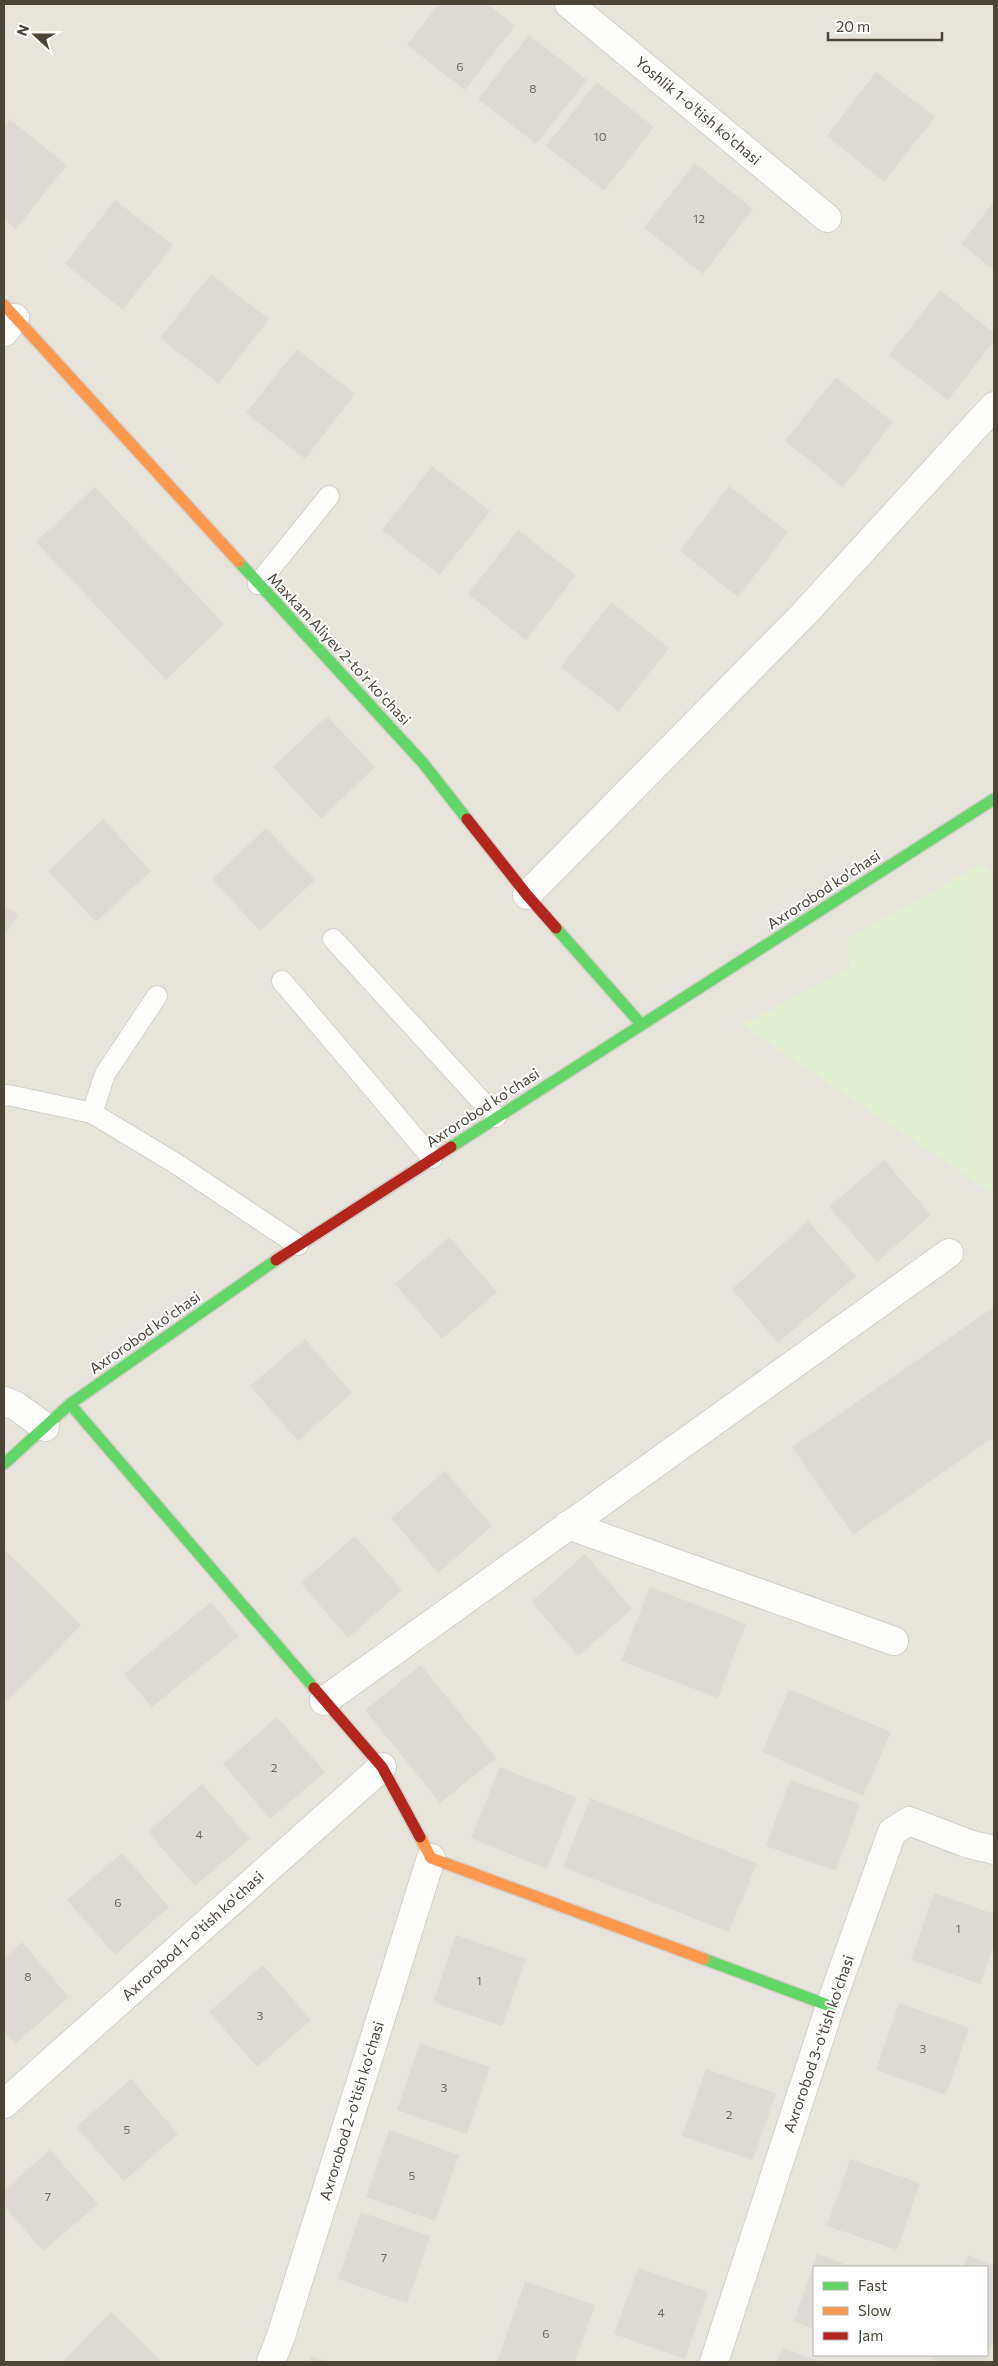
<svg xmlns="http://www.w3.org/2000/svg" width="998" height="2366" font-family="Commissioner,sans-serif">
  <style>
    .residential { fill: #e7e4dc; fill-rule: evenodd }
    .green { fill: #e1eecf }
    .building { fill: #dedbd6 }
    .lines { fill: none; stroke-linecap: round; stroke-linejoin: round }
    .lane-casing { stroke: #d2d0cb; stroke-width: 22 }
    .street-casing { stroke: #d2d0cb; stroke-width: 30 }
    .fast-casing { stroke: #d3cfc5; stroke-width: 14 }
    .slow-casing { stroke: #d3cfc5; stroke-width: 14 }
    .jam-casing { stroke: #d3cfc5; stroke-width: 14 }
    .lane { stroke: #fdfdfc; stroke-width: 20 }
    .street { stroke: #fdfdfc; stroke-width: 28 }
    .fast { stroke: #63d668; stroke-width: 11 }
    .slow { stroke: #ff974d; stroke-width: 11 }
    .jam { stroke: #b3261e; stroke-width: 11 }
    .labels { text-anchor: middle; stroke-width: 4; stroke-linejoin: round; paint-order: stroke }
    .number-label { font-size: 12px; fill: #706a61 }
    .street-label { font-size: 15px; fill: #4b4439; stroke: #fff }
  </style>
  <rect width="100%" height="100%" fill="#f4f2ee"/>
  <!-- residential -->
  <path class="residential" d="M4,4H994V2362H4ZM814,2267H987V2355H814Z"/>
  <!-- green -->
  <path class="green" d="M982,864L994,872V1195L743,1025L850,968L847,939Z"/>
  <!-- building -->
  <path class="building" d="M439,4H487L515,26L465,90L407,45Z
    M529,35L587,80L536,144L478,99Z
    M876,72L935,117L884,182L827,136Z
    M597,82L654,127L604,191L546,146Z
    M9,119L67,165L16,229L4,219V126Z
    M695,163L753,209L703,274L644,228Z
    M115,200L173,245L123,310L65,264Z
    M994,201V270L961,244Z
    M211,274L269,319L219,384L160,338Z
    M940,290L994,333V341L948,400L889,355Z
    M297,349L355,394L305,459L246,413Z
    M836,377L893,422L843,487L785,441Z
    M432,466L490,511L440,575L382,530Z
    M729,486L788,532L738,597L680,551Z
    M95,487L224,624L166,680L36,542Z
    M518,530L576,575L526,640L468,594Z
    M611,602L669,648L619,712L561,667Z
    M327,716L375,767L321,819L273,767Z
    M103,819L151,871L96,922L48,871Z
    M266,828L315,880L260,931L212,879Z
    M4,905L18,915L4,937Z
    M884,1160L931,1215L877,1262L829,1207Z
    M808,1221L856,1276L778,1343L732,1289Z
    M449,1237L497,1292L442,1339L395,1284Z
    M994,1307V1437L853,1535L792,1447Z
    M305,1339L352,1393L298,1441L250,1386Z
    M445,1471L492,1526L438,1573L391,1518Z
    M355,1536L402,1590L348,1638L301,1583Z
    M6,1551L81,1625L4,1705V1553Z
    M585,1554L632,1609L578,1656L531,1602Z
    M650,1587L746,1624L718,1698L621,1661Z
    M211,1602L239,1636L152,1707L124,1674Z
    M421,1665L496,1758L440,1803L365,1710Z
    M789,1689L891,1732L863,1796L762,1752Z
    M277,1717L325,1772L270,1819L223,1764Z
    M500,1767L576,1797L547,1869L471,1838Z
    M790,1780L860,1804L836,1871L766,1846Z
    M202,1784L250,1839L195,1886L148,1832Z
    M590,1798L757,1863L729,1932L563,1867Z
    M122,1853L169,1907L115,1955L67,1900Z
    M934,1893L994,1914V1944L980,1984L911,1960Z
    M456,1935L526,1959L502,2026L433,2002Z
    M22,1942L69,1997L15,2044L4,2031V1958Z
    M263,1965L311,2020L257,2067L209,2012Z
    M899,2003L969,2028L946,2095L876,2070Z
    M420,2043L490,2067L467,2134L397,2110Z
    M706,2069L776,2093L753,2160L682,2136Z
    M131,2079L178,2134L124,2181L76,2127Z
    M389,2130L459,2155L435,2221L366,2197Z
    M50,2150L98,2204L43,2251L4,2206V2190Z
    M850,2159L920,2183L897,2250L827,2226Z
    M361,2212L430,2236L407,2303L338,2279Z
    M817,2254L853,2267H814V2329L794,2321Z
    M968,2255L994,2265V2337L985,2362H944L930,2357L931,2355H987V2267H963Z
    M638,2268L708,2292L685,2359L614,2334Z
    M525,2281L595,2305L575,2362H497Z
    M111,2312L162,2362H62Z
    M782,2348L822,2362H777Z
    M311,2356L329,2362H309Z"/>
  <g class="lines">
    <defs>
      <path id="lane" d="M258,584L329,496
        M333,939L496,1117
        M282,981L432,1158
        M4,1096L8,1095L92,1113L175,1163L298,1245
        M92,1113L105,1074L157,996"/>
      <path id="street" d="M569,4L827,218
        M4,332L15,318
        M527,895L804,614L994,406
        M4,1401L16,1406L45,1427
        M568,1525L894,1641
        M324,1701L949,1253
        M4,2104L382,1767
        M271,2362L281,2336L431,1858
        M714,2362L830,2006L892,1832L909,1821L969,1844L994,1850"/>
      <path id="fast" d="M239,562L423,763L467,819
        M556,928L641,1024
        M451,1147L994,799
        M70,1404L314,1688
        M4,1464L70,1404L276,1260
        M704,1959L830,2006"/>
      <path id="slow" d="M4,305L239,562
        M420,1837L431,1858L704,1959"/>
      <path id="jam" d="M467,819L527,895L556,928
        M276,1260L451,1147
        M314,1688L382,1767L420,1837"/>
    </defs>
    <!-- lane casing -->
    <use href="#lane" class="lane-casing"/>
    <!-- street casing -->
    <use href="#street" class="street-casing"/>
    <!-- fast casing -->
    <use href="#fast" class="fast-casing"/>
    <!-- slow casing -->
    <use href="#slow" class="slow-casing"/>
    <!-- jam casing -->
    <use href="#jam" class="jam-casing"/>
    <!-- lane -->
    <use href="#lane" class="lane"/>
    <!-- street -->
    <use href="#street" class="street"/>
    <!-- fast -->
    <use href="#fast" class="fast"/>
    <!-- slow -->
    <use href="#slow" class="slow"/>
    <!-- jam -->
    <use href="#jam" class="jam"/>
  </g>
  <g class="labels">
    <!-- number labels -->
    <g class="number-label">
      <text x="460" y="71">6</text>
      <text x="533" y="93">8</text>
      <text x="600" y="141">10</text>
      <text x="699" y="223">12</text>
      <text x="274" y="1772">2</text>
      <text x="199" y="1839">4</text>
      <text x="118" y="1907">6</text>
      <text x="958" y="1933">1</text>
      <text x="28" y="1981">8</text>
      <text x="479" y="1985">1</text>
      <text x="260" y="2020">3</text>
      <text x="923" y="2053">3</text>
      <text x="444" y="2092">3</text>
      <text x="729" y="2119">2</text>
      <text x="127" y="2134">5</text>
      <text x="412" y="2180">5</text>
      <text x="48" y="2201">7</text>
      <text x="384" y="2262">7</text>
      <text x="661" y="2317">4</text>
      <text x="546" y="2338">6</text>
    </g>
    <!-- street labels -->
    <g class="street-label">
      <text transform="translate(698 111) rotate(40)" y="5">Yoshlik 1-o'tish ko'chasi</text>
      <text transform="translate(339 649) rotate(47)" y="5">Maxkam Aliyev 2-to'r ko'chasi</text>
      <text transform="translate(824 890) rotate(-33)" y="5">Axrorobod ko'chasi</text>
      <text transform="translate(483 1108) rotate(-33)" y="5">Axrorobod ko'chasi</text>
      <text transform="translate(145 1333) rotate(-35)" y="5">Axrorobod ko'chasi</text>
      <text transform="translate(193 1936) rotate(-42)" y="5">Axrorobod 1-o'tish ko'chasi</text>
      <text transform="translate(819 2044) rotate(-71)" y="5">Axrorobod 3-o'tish ko'chasi</text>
      <text transform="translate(352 2111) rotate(-73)" y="5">Axrorobod 2-o'tish ko'chasi</text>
    </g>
  </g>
  <!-- border -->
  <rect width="998" height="2366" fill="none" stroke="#4b4439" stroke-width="10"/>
  <!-- legend -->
  <rect x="813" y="2266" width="175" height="90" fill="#ffffff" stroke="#b7b4b0"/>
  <rect x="823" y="2282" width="25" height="8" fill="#63d668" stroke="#b7b4b0"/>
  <text x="858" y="2291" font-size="15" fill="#4b4439">Fast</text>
  <rect x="823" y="2307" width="25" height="8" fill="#ff974d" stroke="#b7b4b0"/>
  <text x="858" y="2316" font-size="15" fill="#4b4439">Slow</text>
  <rect x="823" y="2332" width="25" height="8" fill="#b3261e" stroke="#b7b4b0"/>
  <text x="858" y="2341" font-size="15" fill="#4b4439">Jam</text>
  <!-- north arrow -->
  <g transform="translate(35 35) rotate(291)" stroke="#ffffff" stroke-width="4" paint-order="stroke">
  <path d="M0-4L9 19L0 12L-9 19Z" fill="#4b4439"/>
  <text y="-8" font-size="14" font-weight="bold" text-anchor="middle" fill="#4b4439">N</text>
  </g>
  <!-- scale -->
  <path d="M828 32v8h114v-8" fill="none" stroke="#4b4439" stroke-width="2.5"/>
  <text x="836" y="32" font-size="15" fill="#4b4439" stroke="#ffffff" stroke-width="4" paint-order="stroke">20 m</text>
</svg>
